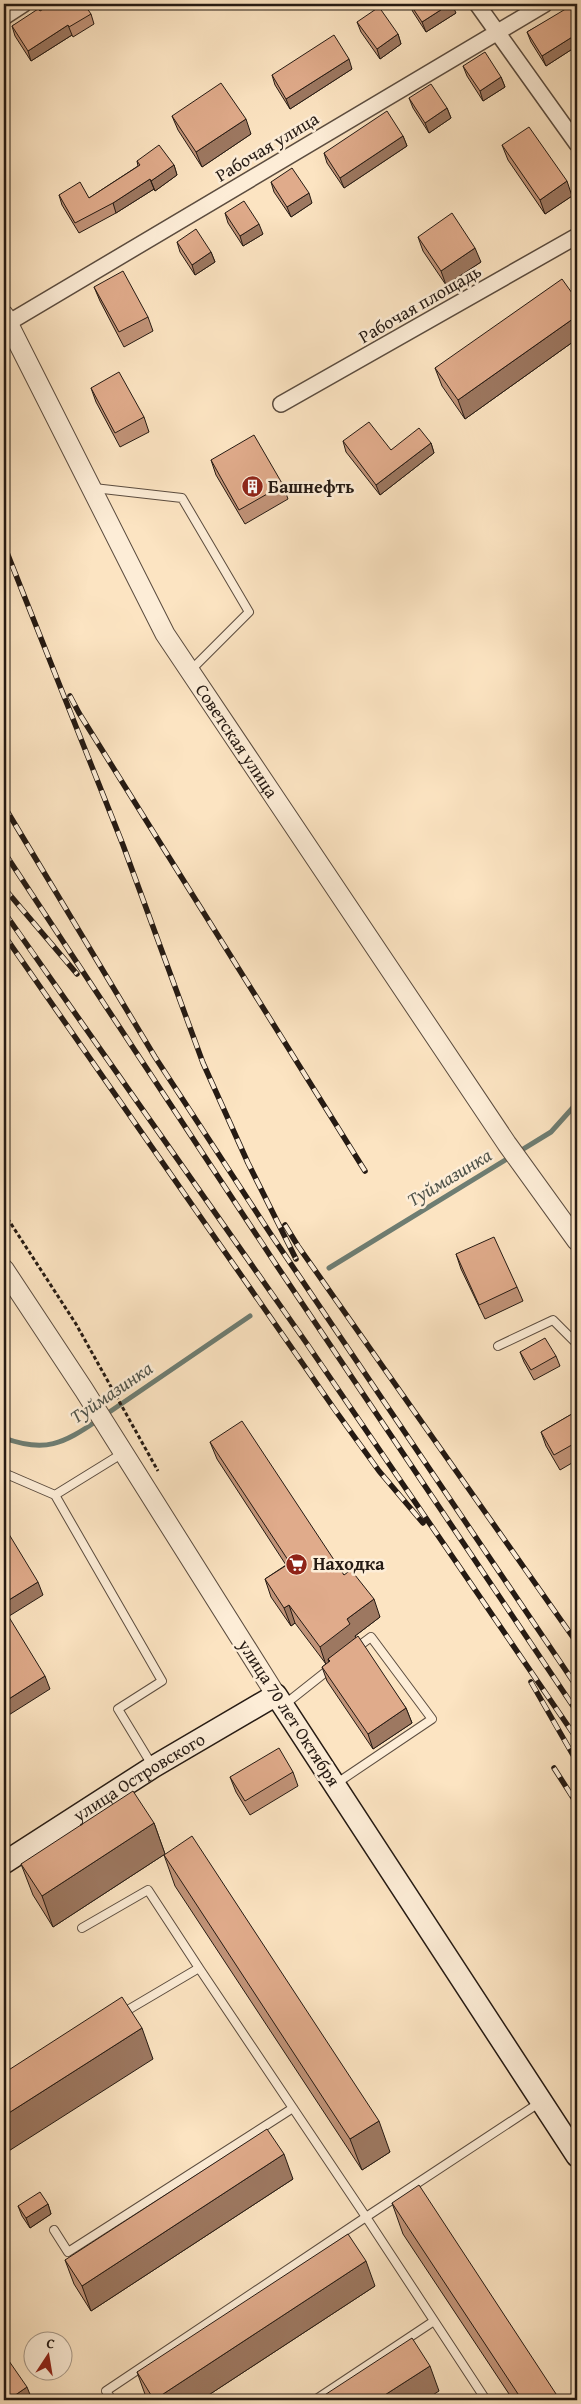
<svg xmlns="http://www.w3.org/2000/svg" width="581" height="2404" font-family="'Gentium Book Plus',serif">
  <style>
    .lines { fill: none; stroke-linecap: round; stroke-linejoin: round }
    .stream { stroke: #6e7d72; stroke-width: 5 }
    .service-casing { stroke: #5b4c3f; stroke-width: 10 }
    .minor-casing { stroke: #5b4c3f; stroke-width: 18 }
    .tertiary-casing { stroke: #5b4c3f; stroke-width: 21 }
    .secondary-casing { stroke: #251a13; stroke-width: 24 }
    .path { stroke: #251a13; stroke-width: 3; stroke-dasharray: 4 2.5; stroke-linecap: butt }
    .service { stroke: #fdedd7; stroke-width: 8 }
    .minor { stroke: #fdedd7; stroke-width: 15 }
    .tertiary { stroke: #fdedd7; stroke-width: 19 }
    .secondary { stroke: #fdedd7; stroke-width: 21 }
    .rail-casing { stroke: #251a13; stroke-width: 5.5 }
    .rail { stroke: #fdedd7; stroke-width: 4; stroke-dasharray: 11; stroke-linecap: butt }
    .wall { fill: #c19378; stroke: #251a13 }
    .shaded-wall { fill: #9d7861; stroke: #251a13 }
    .building { fill: #e0ab8b; stroke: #251a13 }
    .labels { text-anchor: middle; stroke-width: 5; stroke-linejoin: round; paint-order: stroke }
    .street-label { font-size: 18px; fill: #251a13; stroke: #fdedd7 }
    .poi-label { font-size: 18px; font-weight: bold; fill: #251a13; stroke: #fdedd7; text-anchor: start }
    .water-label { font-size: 19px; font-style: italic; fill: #50544b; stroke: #fdedd7 }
  </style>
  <rect width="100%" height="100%" fill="#fce4c2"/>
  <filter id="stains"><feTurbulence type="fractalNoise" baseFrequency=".004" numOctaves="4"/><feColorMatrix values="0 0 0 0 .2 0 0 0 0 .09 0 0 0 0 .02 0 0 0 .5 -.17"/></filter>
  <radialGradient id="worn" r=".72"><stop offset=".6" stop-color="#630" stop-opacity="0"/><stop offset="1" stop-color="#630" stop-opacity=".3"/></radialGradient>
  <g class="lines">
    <!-- stream -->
    <path class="stream" d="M329,1268L551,1132L577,1103
      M105,1415L250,1316
      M4,1438C45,1453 63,1444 98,1420"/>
    <defs>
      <path id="service" d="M94,488L182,498L249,612L190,671
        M498,1346L553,1320L577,1344
        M123,1453L55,1495L162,1681L118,1709L152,1765
        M4,1473L55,1495
        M284,1705L332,1667
        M337,1783L432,1719L371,1637L355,1649
        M82,1928L148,1890L199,1968
        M121,2014L199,1968L366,2217L539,2103
        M54,2230L68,2252L293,2108
        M112,2400L106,2391L366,2217L486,2400
        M315,2400L434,2321"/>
      <path id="minor" d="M477,4L577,144
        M4,17L24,4
        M8,323L545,4
        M281,404L577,236"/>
      <g id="tertiary">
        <path id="s1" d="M4,315L165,634L507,1144L577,1241"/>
        <path d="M4,1269L84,1390L276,1695"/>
      </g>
      <g id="secondary">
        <path id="s2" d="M4,1863L153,1767L276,1695L577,2156"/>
      </g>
    </defs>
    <!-- service casing -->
    <use href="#service" class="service-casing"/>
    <!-- minor casing -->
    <use href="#minor" class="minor-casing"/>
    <!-- tertiary casing -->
    <use href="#tertiary" class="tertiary-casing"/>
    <!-- secondary casing -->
    <use href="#secondary" class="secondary-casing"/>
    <!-- path -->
    <path class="path" d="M4,1213L76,1324L158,1471"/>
    <!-- service -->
    <use href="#service" class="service"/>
    <!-- minor -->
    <use href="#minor" class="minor"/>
    <!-- tertiary -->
    <use href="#tertiary" class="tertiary"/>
    <!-- secondary -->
    <use href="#secondary" class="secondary"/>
    <defs>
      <path id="rail" d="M4,545L123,845L203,1063L248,1163L296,1259
        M70,696L79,713L365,1171
        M4,806L155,1057L270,1233L577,1687
        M4,852L277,1266L577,1712
        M4,888L77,974
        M4,912L305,1341L577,1739
        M4,935L335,1410L379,1471L423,1523
        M285,1225L298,1246L577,1643
        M531,1682L577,1762
        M554,1768L577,1804"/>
    </defs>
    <!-- rail casing -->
    <use href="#rail" class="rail-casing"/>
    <!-- rail -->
    <use href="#rail" class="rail"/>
  </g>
  <!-- wall -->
  <path class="wall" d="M409,4H410L456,13L426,32L413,12Z
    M577,4V46L546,66L531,42L527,32Z
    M40,11L91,14L94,24L73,37L72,35L31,61L15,36L12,26Z
    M357,22L398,34L401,44L380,59L361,32Z
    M463,66L501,77L505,87L483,101L467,76Z
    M352,69L290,109L275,85L272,75Z
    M409,98L447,108L451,118L429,133L413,108Z
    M172,116L251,134L202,167L178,130Z
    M403,136L407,146L344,188L327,163L324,153Z
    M502,145L572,196L545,214L508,160Z
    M137,161L174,165L177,175L155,191L154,189L116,213L79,233L62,205L59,195L89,198L138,166Z
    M271,182L312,203L291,217L274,192Z
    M225,213L263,234L243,246L228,223Z
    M418,237L481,262L446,285L423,251Z
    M177,242L211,252L215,262L195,275L180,252Z
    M94,287L148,317L153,331L124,347L100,301Z
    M577,300V339L465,419L442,386L435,368Z
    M91,388L144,417L149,432L120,447L96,402Z
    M343,441L391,450L431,443L434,453L380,495L346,452Z
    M211,460L283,485L288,499L245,524L216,475Z
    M456,1254L517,1287L523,1301L485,1319L461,1269Z
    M520,1352L556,1356L560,1366L534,1380L524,1362Z
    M577,1411V1460L560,1470L546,1446L541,1432Z
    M210,1442L344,1575L380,1617L355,1636L406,1708L412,1723L373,1749L327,1681L322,1667L326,1664L295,1623L291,1626L271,1597L265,1579L286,1565L217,1459Z
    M293,1772L298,1786L250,1815L236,1792L230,1777Z
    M154,1823L165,1854L53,1927L33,1895L21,1864Z
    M164,1855L390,2152L362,2170L175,1886Z
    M293,2179L91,2311L74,2284L65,2260Z
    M392,2203L560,2400H513L403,2234Z
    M48,2204L51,2214L30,2228L22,2216L18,2206Z
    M375,2286L201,2400H148L146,2397L137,2372Z"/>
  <!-- shaded-wall -->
  <path class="shaded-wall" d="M450,4H452L456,13L426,32L422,22Z
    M68,25L72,35L31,61L28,51Z
    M398,34L401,44L380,59L377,49Z
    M577,34V46L546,66L542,56Z
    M349,59L352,69L290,109L286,99Z
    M501,77L505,87L483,101L480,91Z
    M447,108L451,118L429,133L425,123Z
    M246,119L251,134L202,167L196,152Z
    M403,136L407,146L344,188L340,178Z
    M174,165L177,175L155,191L151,181Z
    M150,179L154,189L116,213L113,203Z
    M567,181L572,196L545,214L540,200Z
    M309,193L312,203L291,217L287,207Z
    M259,224L263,234L243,246L240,236Z
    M475,248L481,262L446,285L441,271Z
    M211,252L215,262L195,275L192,265Z
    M577,316V339L465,419L458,400Z
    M431,443L434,453L380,495L376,485Z
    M38,1582L43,1595L6,1618L4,1612V1603Z
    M374,1599L380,1617L355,1636L357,1641L328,1659L329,1663L326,1665L320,1647L347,1619Z
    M289,1605L295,1623L291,1626L284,1608Z
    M45,1676L50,1689L4,1718V1702Z
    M406,1708L412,1723L373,1749L368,1734Z
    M154,1823L165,1854L53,1927L42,1896Z
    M142,2028L153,2059L4,2154V2116Z
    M379,2121L390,2152L362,2170L350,2139Z
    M284,2154L293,2179L91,2311L82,2286Z
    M48,2204L51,2214L30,2228L26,2218Z
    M366,2261L375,2286L201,2400H154Z
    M430,2366L439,2391L425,2400H377Z
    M27,2387L31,2397L26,2400H8Z"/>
  <!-- building -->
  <path class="building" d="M52,4H84L91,14L69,27L68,25L28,51L12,26L38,9L40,11Z
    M410,4H450L422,22Z
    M574,4H577V34L542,56L527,32Z
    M379,7L398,34L377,49L357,22Z
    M334,35L349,59L286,99L272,75Z
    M485,52L501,77L480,91L463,66Z
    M221,83L246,119L196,152L172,116Z
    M431,84L447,108L425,123L409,98Z
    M387,111L403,136L340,178L324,153Z
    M529,127L567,181L540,200L502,145Z
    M159,145L174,165L151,181L150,179L113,203L75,223L59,195L80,182L89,198L140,165L137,161Z
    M292,168L309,193L287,207L271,182Z
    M244,201L259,224L240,236L225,213Z
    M452,213L475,248L441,271L418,237Z
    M196,229L211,252L192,265L177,242Z
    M123,271L148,317L119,332L94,287Z
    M562,279L577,300V316L458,400L435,368Z
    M119,372L144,417L115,433L91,388Z
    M369,422L391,450L419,428L431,443L376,485L343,441Z
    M254,435L283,485L239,510L211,460Z
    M494,1237L517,1287L479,1305L456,1254Z
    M545,1338L556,1356L531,1370L520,1352Z
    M577,1411V1442L554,1455L541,1432Z
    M242,1421L344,1575L351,1570L374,1599L347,1619L350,1624L320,1647L289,1605L284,1608L265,1579L290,1563L210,1442Z
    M4,1526L38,1582L4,1603Z
    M4,1609L45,1676L4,1702Z
    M358,1636L406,1708L368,1734L322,1667L330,1661L328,1659Z
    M279,1748L293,1772L245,1801L230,1777Z
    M133,1791L154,1823L42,1896L21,1864Z
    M192,1836L379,2121L350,2139L164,1855Z
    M122,1997L142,2028L4,2116V2073Z
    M267,2129L284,2154L82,2286L65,2260Z
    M419,2185L560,2400H522L392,2203Z
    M40,2192L48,2204L26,2218L18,2206Z
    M348,2234L366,2261L154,2400L137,2372Z
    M412,2338L430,2366L377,2400H317Z
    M9,2361L27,2387L8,2400H4V2364Z"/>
  <!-- icons -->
  <defs>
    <symbol id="building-disc" viewBox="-11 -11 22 22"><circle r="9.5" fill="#8f2418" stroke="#fdedd7"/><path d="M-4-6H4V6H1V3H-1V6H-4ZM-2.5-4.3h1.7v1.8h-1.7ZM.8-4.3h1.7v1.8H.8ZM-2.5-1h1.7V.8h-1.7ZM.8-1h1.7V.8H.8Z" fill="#fff"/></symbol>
    <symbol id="supermarket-disc" viewBox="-11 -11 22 22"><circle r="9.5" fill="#8f2418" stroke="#fdedd7"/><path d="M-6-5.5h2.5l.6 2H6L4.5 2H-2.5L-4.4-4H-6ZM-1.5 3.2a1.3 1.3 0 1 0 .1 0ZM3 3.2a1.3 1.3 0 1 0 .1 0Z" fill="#fff"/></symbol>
  </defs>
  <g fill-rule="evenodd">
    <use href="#building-disc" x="240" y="474" width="25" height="25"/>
    <use href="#supermarket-disc" x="284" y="1552" width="25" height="25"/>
  </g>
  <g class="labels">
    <!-- street labels -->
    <g class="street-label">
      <text transform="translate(267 147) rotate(-31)" y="6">Рабочая улица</text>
      <text transform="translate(420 304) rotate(-30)" y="6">Рабочая площадь</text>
      <text dy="6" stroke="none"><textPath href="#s1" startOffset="486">Советская улица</textPath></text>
      <text transform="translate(289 1713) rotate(57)" y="6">улица 70 лет Октября</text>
      <text dy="6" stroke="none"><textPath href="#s2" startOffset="160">улица Островского</textPath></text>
    </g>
    <!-- poi labels -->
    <g class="poi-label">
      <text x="268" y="493">Башнефть</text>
      <text x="313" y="1570">Находка</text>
    </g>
    <!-- water labels -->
    <g class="water-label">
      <text transform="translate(449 1177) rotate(-31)" y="7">Туймазинка</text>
      <text transform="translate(111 1392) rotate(-34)" y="7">Туймазинка</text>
    </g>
  </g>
  <!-- margin -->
  <rect width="581" height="2404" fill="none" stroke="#fce4c2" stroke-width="20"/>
  <rect x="5" y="5" width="571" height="2394" fill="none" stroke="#251a13" stroke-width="2.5"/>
  <rect x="10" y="10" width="561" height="2384" fill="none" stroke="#251a13"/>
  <!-- north arrow -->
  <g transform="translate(48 2356) rotate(12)"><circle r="24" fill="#fdedd7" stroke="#a79989"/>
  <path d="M0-4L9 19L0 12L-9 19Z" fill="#8f2418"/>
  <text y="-8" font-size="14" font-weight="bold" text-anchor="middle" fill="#251a13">С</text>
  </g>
  <rect width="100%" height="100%" filter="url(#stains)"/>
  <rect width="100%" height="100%" fill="url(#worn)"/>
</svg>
